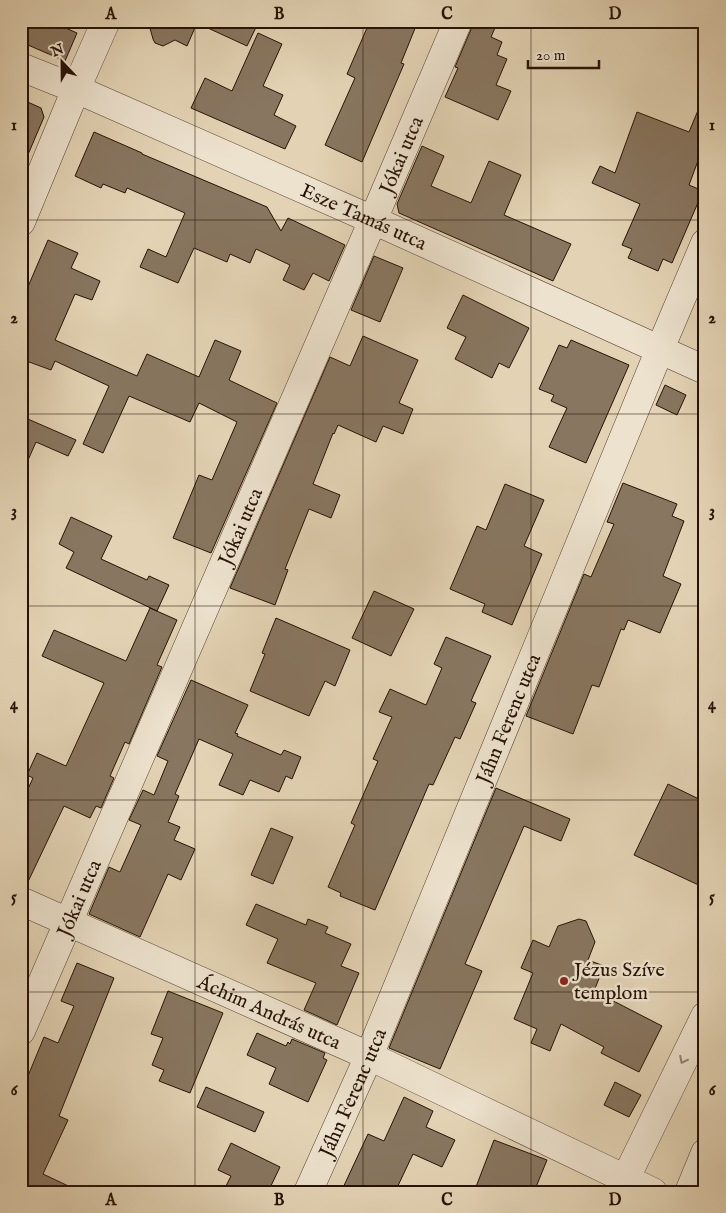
<svg xmlns="http://www.w3.org/2000/svg" width="726" height="1213" font-family="'IM FELL English',serif">
  <style>
    .building { fill: #887660; stroke: #261204 }
    .lines { fill: none; stroke-linecap: round; stroke-linejoin: round }
    .minor-casing { stroke: #554230; stroke-width: 29 }
    .minor { stroke: #ede2ce; stroke-width: 28 }
    .oneway { stroke: #938473 }
    .grid { fill: none; stroke: #261204; stroke-width: 1; stroke-opacity: 0.55 }
    .poi-dot { fill: #8f2418; stroke: #ede2ce; stroke-width: 2 }
    .labels { text-anchor: middle; stroke-width: 5; stroke-linejoin: round; paint-order: stroke }
    .street-label { font-size: 20px; fill: #261204; stroke: #ede2ce }
    .poi-label { font-size: 20px; fill: #261204; stroke: #ede2ce; text-anchor: start }
    .neatline { fill: none; stroke: #261204; stroke-width: 2 }
    .grid-label { font-size: 16px; text-anchor: middle; font-weight: bold; fill: #261204 }
  </style>
  <rect width="100%" height="100%" fill="#e3d3b4"/>
  <filter id="stains"><feTurbulence type="fractalNoise" baseFrequency=".004" numOctaves="4"/><feColorMatrix values="0 0 0 0 .2 0 0 0 0 .09 0 0 0 0 .02 0 0 0 .5 -.17"/></filter>
  <radialGradient id="worn" r=".72"><stop offset=".6" stop-color="#630" stop-opacity="0"/><stop offset="1" stop-color="#630" stop-opacity=".3"/></radialGradient>
  <!-- building -->
  <path class="building" d="M21,21H50L77,33L65,61L21,42Z
    M148,21H259L247,46L197,23L187,46L175,40L163,46L155,43L153,39Z
    M370,21H418L401,63L404,64L362,162L325,145L355,78L347,74Z
    M473,21H498L491,37L502,42L497,55L507,59L496,85L511,91L498,120L445,97L458,68L455,67L472,27Z
    M258,33L282,44L263,86L283,95L274,115L296,126L285,149L191,108L205,78L232,91Z
    M704,96L705,142L689,185L703,191L672,263L663,259L658,271L628,258L632,249L622,245L640,204L592,183L600,166L615,173L637,112L689,132Z
    M21,99L41,108L44,117L21,171Z
    M94,132L142,153V154L267,207L281,231L288,218L345,245L329,281L313,273L304,290L283,280L290,265L256,249L250,263L230,254L227,262L194,248L178,283L140,267L148,249L166,257L185,213L127,188L125,193L103,184L101,188L75,176Z
    M422,146L444,156L431,186L471,203L489,161L521,175L504,215L571,244L553,281L399,213L397,204Z
    M48,240L78,253L71,268L100,281L92,300L75,294L55,340L137,376L147,354L199,377L215,340L241,351L229,380L277,403L211,553L173,538L199,475L212,480L237,422L199,403L190,422L129,396L103,453L83,444L109,386L55,361L51,370L21,359V303Z
    M374,256L403,268L380,322L351,310Z
    M463,295L529,328L509,368L499,363L492,378L455,359L466,337L447,328Z
    M363,336L418,360L399,403L413,409L403,434L383,426L376,442L338,425L334,434L333,433L313,484L340,495L331,518L309,509L285,569L288,570L275,605L230,588L330,357L350,366Z
    M571,340L629,365L586,463L549,447L567,408L551,401L554,395L539,389L559,345L567,348Z
    M665,385L686,395L677,415L656,405Z
    M21,416L76,440L68,456L36,442L21,476Z
    M623,483L677,504L672,516L684,521L663,576L681,584L660,633L628,620L624,630L621,629L599,687L592,685L573,734L526,716L584,574L591,577L614,524L607,522Z
    M505,484L544,500L524,546L542,554L512,625L482,612L485,604L450,589L477,526L486,530Z
    M71,517L112,536L101,559L147,580L149,576L169,585L157,611L66,568L74,552L59,544Z
    M374,591L414,609L391,656L352,638Z
    M150,608L177,620L157,665L162,667L129,744L125,742L110,776L114,778L101,808L96,806L90,818L64,806L26,886H21V804L33,778L27,775L37,753L66,766L104,683L42,656L54,630L126,661Z
    M276,618L350,650L335,686L325,681L309,716L250,691L265,654L262,653Z
    M446,637L491,656L471,701L476,703L460,739L455,737L433,785L429,784L375,910L340,896L341,893L328,887L355,825L351,823L378,761L373,759L392,717L379,712L390,689L426,705L442,668L434,664Z
    M191,680L248,705L235,733L238,734L237,736L281,755L284,750L301,757L292,779L286,776L279,792L250,780L243,795L219,785L233,754L199,739L175,794L179,796L168,822L180,827L174,840L195,849L181,880L168,874L140,937L89,914L109,867L120,872L141,825L129,820L143,790L154,795L168,761L157,756Z
    M668,784L705,802V888L634,855Z
    M496,788L570,819L561,841L524,826L465,964L482,971L440,1069L389,1048Z
    M271,828L293,837L273,884L251,875Z
    M256,904L306,925L308,919L328,927L325,933L351,944L341,966L359,973L337,1025L304,1010L316,983L267,963L278,939L246,925Z
    M579,919L586,921L595,942L588,960L604,966L594,991L662,1026L639,1072L601,1053L604,1047L561,1024L550,1051L531,1043L537,1029L514,1019L533,973L521,968L533,940L549,947L558,926Z
    M77,963L114,978L59,1116L68,1120L43,1174L81,1192H21V1093L44,1037L58,1043L74,1006L61,1001Z
    M168,991L223,1013L190,1093L159,1081L164,1070L152,1065L163,1038L151,1034Z
    M257,1033L286,1046L288,1042L290,1044L292,1039L325,1053L323,1058L327,1060L308,1102L269,1084L276,1068L247,1055Z
    M615,1082L641,1095L629,1117L604,1105Z
    M206,1087L264,1112L255,1132L197,1107Z
    M404,1097L433,1111L426,1127L455,1140L442,1167L413,1154L395,1192H341L368,1134L384,1141Z
    M494,1140L547,1160L534,1192H474Z
    M231,1143L280,1167L268,1192H223L231,1176L218,1170Z"/>
  <g class="lines">
    <defs>
      <g id="minor">
        <path id="s1" d="M21,67L76,89L373,220L705,370"/>
        <path d="M21,222L76,89L106,21"/>
        <path id="s2" d="M21,901L369,1056L653,1192"/>
        <path id="s3" d="M21,1031L373,220L458,21"/>
        <path id="s4" d="M308,1192L369,1056L660,349L705,243"/>
        <path d="M619,1192L705,1016"/>
        <path d="M689,1192L705,1153"/>
      </g>
    </defs>
    <!-- minor casing -->
    <use href="#minor" class="minor-casing"/>
    <!-- minor -->
    <use href="#minor" class="minor"/>
  </g>
  <!-- one-way arrows -->
  <defs><path id="oneway-chevron" d="M-2-3.5L2.5 0L-2 3.5" fill="none" stroke-width="1.6" stroke-linecap="round" stroke-linejoin="round" transform="scale(1.25)"/></defs>
  <use class="oneway" href="#oneway-chevron" transform="translate(683 1060) rotate(116)"/>
  <!-- grid -->
  <path class="grid" d="M195,21V1192M363,21V1192M531,21V1192M21,220H705M21,414H705M21,606H705M21,800H705M21,992H705"/>
  <!-- markers -->
  <circle class="poi-dot" cx="564" cy="981" r="5"/>
  <g class="labels">
    <!-- street labels -->
    <g class="street-label">
      <text dy="7" stroke="none"><textPath href="#s3" startOffset="955">Jókai utca</textPath></text>
      <text dy="7" stroke="none"><textPath href="#s1" startOffset="374">Esze Tamás utca</textPath></text>
      <text dy="7" stroke="none"><textPath href="#s3" startOffset="550">Jókai utca</textPath></text>
      <text dy="7" stroke="none"><textPath href="#s4" startOffset="514">Jáhn Ferenc utca</textPath></text>
      <text dy="7" stroke="none"><textPath href="#s3" startOffset="145">Jókai utca</textPath></text>
      <text dy="7" stroke="none"><textPath href="#s2" startOffset="272">Áchim András utca</textPath></text>
      <text dy="7" stroke="none"><textPath href="#s4" startOffset="109">Jáhn Ferenc utca</textPath></text>
    </g>
    <!-- poi labels -->
    <g class="poi-label">
      <text x="574" y="976">Jézus Szíve<tspan x="574" dy="23">templom</tspan></text>
    </g>
  </g>
  <!-- margin -->
  <rect width="726" height="1213" fill="none" stroke="#e3d3b4" stroke-width="55"/>
  <!-- north arrow -->
  <g transform="translate(62 62) rotate(338)" stroke="#ede2ce" stroke-width="4" paint-order="stroke">
  <path d="M0-4L9 19L0 12L-9 19Z" fill="#261204"/>
  <text y="-8" font-size="14" font-weight="bold" text-anchor="middle" fill="#261204">N</text>
  </g>
  <!-- scale -->
  <path d="M528 60v8h71v-8" fill="none" stroke="#261204" stroke-width="2.5"/>
  <text x="536" y="60" font-size="15" fill="#261204" stroke="#ede2ce" stroke-width="4" paint-order="stroke">20 m</text>
  <rect x="28" y="28" width="670" height="1158" class="neatline"/>
  <g class="grid-label">
    <text x="111" y="19">A</text>
    <text x="279" y="19">B</text>
    <text x="447" y="19">C</text>
    <text x="615" y="19">D</text>
    <text x="14" y="130">1</text>
    <text x="712" y="130">1</text>
    <text x="14" y="323">2</text>
    <text x="712" y="323">2</text>
    <text x="14" y="516">3</text>
    <text x="712" y="516">3</text>
    <text x="14" y="709">4</text>
    <text x="712" y="709">4</text>
    <text x="14" y="902">5</text>
    <text x="712" y="902">5</text>
    <text x="14" y="1095">6</text>
    <text x="712" y="1095">6</text>
    <text x="111" y="1205">A</text>
    <text x="279" y="1205">B</text>
    <text x="447" y="1205">C</text>
    <text x="615" y="1205">D</text>
  </g>
  <rect width="100%" height="100%" filter="url(#stains)"/>
  <rect width="100%" height="100%" fill="url(#worn)"/>
</svg>
